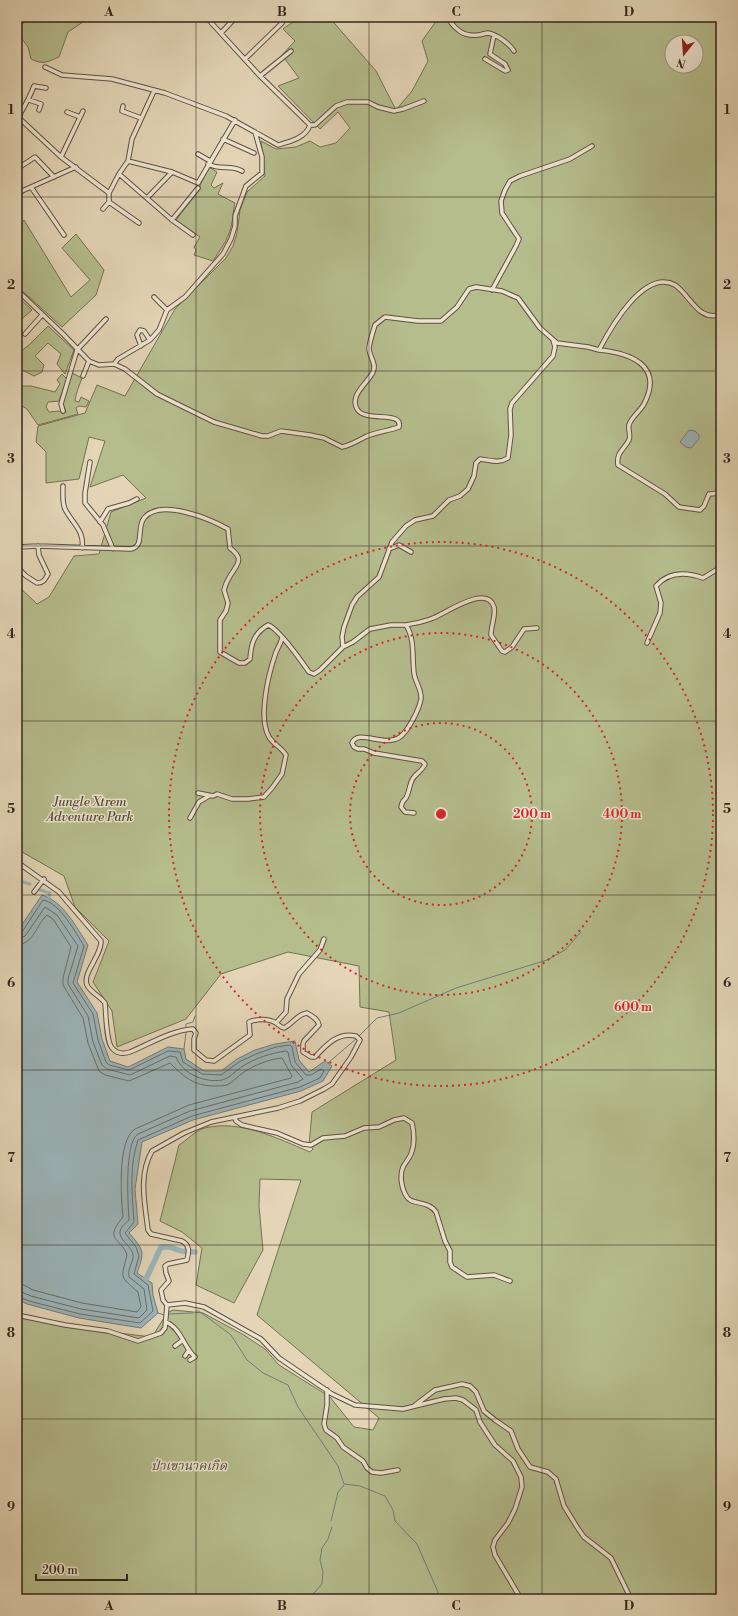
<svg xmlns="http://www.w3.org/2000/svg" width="738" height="1616" font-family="'Libre Bodoni','Noto Serif Thai',serif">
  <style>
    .green { fill: #b5bd8d; stroke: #747254; fill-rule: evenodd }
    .water { fill: #9cb5ba; stroke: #727c7a }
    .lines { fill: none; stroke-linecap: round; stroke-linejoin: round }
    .shore { stroke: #686e6a; stroke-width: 1 }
    .stream { stroke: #727c7a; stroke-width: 1 }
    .canal { stroke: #9cb5ba; stroke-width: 3 }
    .river { stroke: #9cb5ba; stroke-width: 5.5 }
    .minor-casing { stroke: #5f5241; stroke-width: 5.5 }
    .minor { stroke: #ede4d0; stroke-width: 3.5 }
    .grid { fill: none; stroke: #33261a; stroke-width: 1; stroke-opacity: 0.55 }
    .ring { fill: none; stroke: #d62828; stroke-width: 2; stroke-dasharray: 2 4 }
    .labels { text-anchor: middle; stroke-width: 3; stroke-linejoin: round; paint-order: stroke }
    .park-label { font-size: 13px; font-style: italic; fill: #544c37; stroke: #ede4d0 }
    .centre { fill: #d62828; stroke: #ede4d0; stroke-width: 2 }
    .ring-label { font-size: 12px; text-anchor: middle; font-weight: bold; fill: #d62828; stroke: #ede4d0; stroke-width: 3; stroke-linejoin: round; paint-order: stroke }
    .neatline { fill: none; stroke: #33261a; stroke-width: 1.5 }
    .grid-label { font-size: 13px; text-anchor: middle; font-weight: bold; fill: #33261a }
  </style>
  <rect width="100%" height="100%" fill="#e3d5b6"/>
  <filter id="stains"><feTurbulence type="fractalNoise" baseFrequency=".005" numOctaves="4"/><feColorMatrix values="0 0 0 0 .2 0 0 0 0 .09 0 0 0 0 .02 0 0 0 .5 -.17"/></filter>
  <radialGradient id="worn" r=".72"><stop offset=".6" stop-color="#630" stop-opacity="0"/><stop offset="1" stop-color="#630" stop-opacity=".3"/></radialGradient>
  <!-- green -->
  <path class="green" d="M26,17H83L86,20L68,32L59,57C47,62 43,65 31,59L28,47L17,32V23L23,24Z
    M300,17H329L376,71L396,110L412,91L428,61L422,41L439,17H721V1599H17V1317L93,1330L152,1337L167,1313L173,1310L203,1313L244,1335L265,1349L279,1365L330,1397L354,1427L373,1430L379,1418L257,1315L301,1180L260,1179L259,1206L263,1250L234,1303L196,1285L202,1248L182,1232L160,1221L179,1145C187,1140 196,1130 205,1128C239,1119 279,1139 310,1152L313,1149L309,1145L312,1112L396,1060L389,1012L360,1007L359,966L288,952L221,974L186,1019L117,1047L112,1011L93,982L109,941L75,907L64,876L17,849V585L37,604L49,597L74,556L99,554L111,512L146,498L123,475L90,487L105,441L89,437L79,479L46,483V452L36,442L38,426L85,413L97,385L125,396L175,309L226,258L233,246L237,233L240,210L247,192L265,176L261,141L276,149L296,147L310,141L320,147L336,143L350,128L338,112L320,129L278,86L299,78L282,55L295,41L283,29ZM672,42H696V66H672Z
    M209,167L217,172L211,185L214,188L223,183L218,194L235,203C233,211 233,219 231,227C228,240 220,250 213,261L194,255L196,250L194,247L200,237L176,220L200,189V185Z
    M24,220L71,297L90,280L62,248L76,234L104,270L96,295L62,327L17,286V231Z
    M19,298L32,310L17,323V299Z
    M48,326L74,350L65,374L57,364L61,354L48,343L35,356L44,365L42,372L34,376L22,370L18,373L22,386H31L55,392L60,384L57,380L62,374L67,379L59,401L48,402L46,407L49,412L59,411L63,414L66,412L63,403L72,373L82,378C79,386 76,393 75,401L79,402L81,397L89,401L86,407L79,406L76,408L78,414L38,425L27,409L17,403V347L21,351L29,345Z"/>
  <!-- water -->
  <path class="water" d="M689,430L695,431L699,435V439L691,448L686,447L680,442Z
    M42,895C64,902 76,927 88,945L77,982L97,1013L102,1039L110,1061L128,1067L168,1047L184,1049L186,1059L204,1071H221L237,1059L255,1050L275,1044L295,1041L299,1060L309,1072L325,1061L332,1066L323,1081L301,1091L193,1120L142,1142L135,1189L138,1224L129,1233C144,1250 145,1251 137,1273L152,1283L153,1295L158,1313L141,1328L79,1318L27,1304L17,1299V932Z"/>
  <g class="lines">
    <!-- shore -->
    <path class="shore" d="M17,934L22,932L43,900C59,902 76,933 84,946L73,983L93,1014L98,1040L106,1062L109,1065L129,1070L168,1051L180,1052L183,1062L202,1074L221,1075L239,1062L256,1054L276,1047L290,1045L292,1047L295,1062L306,1075H311L321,1069L324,1071L320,1078L300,1087L192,1116L138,1140C129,1166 132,1195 134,1222L125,1233L136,1247L139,1256L134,1274L148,1285L153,1311L140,1323L80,1314L29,1301L17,1296
      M17,939L25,936L45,907L57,915L78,946L68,979V984L88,1016L93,1042L102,1065L107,1069L130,1075L170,1056L176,1057C183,1074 204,1083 222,1080C230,1078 236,1070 243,1066C256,1058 271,1053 286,1051L288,1052L291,1065L303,1079L298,1082L190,1111L138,1134C124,1143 128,1203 129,1220C127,1222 124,1224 122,1227C114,1238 132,1245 133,1255C134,1262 127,1268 129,1277L144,1289L147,1310L139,1318L81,1309L31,1296L17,1290
      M17,945C34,944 36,925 47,915L53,919L71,947L63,978V985L83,1018L88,1043L99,1071L105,1075L129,1081L170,1063C184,1077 194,1086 214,1086C219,1086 223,1086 227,1085C233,1082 238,1076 244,1072C255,1065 269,1059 282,1058L292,1076L291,1078L189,1105L135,1129C117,1140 121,1198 123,1217C103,1241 121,1237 127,1255C121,1280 119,1275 138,1292L141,1307L137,1312L82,1303L33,1290L24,1285L17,1284"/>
    <!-- stream -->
    <path class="stream" d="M186,1027V1024L193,1022L195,1016
      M358,1037L377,1018L399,1013L456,988L547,960L565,950L581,932
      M184,1049L186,1032
      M328,1063L356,1039
      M196,1311H199L231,1335L247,1360L263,1373L288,1385L298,1407L338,1466L344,1484L360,1486L385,1496L393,1510L395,1521L417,1544L441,1599
      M158,1313L164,1315
      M168,1314L193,1313
      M331,1521L338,1492L344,1485
      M307,1599L308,1597L315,1592L322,1584L323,1572L320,1560L322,1548L328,1539L332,1527"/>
    <!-- canal -->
    <path class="canal" d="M17,882H23L30,884
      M40,890L50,893L49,897"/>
    <!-- river -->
    <path class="river" d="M146,1279L161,1247H170L181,1251L195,1252"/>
    <defs>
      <path id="minor" d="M447,17C455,29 463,37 478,35C481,35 485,33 488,33C496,34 510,44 514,51
        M221,33L236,17
        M245,59L282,23L276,17
        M485,59L505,71L508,70L505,64L490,54L494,35
        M45,67L62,75L112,79L165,93L226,116L278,145C289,142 306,138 310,125L260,76L206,17
        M260,76L291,51
        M29,100L41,104L39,110
        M17,106L23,108
        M123,106L122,111L141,118
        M67,112L80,117
        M18,117L61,157L109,193L119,174L172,220L193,235
        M18,118C24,107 30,97 34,86L46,88
        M310,125H315L336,106L347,102H368L378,107L394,111L403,109L424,101
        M223,139L254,153
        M198,154L210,161
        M61,157L83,111
        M128,161L132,139L154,91
        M208,164C221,171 230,164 242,171
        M17,169L35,157L54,177
        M119,174L128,161L172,172L198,183L235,120
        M31,187L64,235
        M109,193V202L139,223
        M17,197L22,191L76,167
        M147,198L172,172
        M103,209L109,202
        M172,220L198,188
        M17,290L63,334L89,361L99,365L114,364L125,369L157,394L214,422L262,436H268L281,431L310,435L324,438L342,447C351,445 357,441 365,437C376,432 388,431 399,427C403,410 365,423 357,409C349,395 368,383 373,372C377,363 369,357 369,348C370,340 373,332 375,325L385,317L418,321H441L457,307L469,289L476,287L502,291L518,298L540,328L557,343L588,347L599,350C610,329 644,268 675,285C690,295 699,323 721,314
        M492,290L516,246L519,239L502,213L501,201L505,190L510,181L520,176L570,159L592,146
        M154,297L167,310
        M25,334L42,315
        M141,346L137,335L140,330L144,331L150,340
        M599,350C630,353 663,365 645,402C642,410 631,417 629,425C628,430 631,436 629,440C624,450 616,452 618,465L665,494L679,507L700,510L704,506L709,494L721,493
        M114,364L118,359L150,340L159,330L167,310L185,297L223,254L231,239L235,226V216L246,186L262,173V157L255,132
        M83,376L89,361
        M63,411L61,404L77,350L106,319
        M90,462L85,493V503L103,525L113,549
        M63,486C63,493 62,503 65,509C72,523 85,531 82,548
        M100,522L108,509L129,503L137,499
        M17,547L38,546L131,549C145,546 136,529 144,518C161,498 210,519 228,529L230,548C246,560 236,565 229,578C227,581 225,586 224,590L228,603L226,611L220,620V652L239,663H245L250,659C251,644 254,633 268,625C278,628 302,662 309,672L314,674L320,670L343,647L353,642L370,629L391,625H406C415,639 412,656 414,673C415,682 422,690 421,699C419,710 408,731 400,737C384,748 358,728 352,743L354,747L358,749H364L374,753L422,761L425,764C423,770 418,772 414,777C409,783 410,791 406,798C403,801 402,802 401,807L405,812L414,813
        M389,549L399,545L411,552
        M17,567L26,576L37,583C43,583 45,580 48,574L39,555L38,546
        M406,625C415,623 424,622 433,618C445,614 487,583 494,607C496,616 491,625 491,635L502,651L505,652L512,647L524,629L537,628
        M647,643L660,613L661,603L656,586C669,571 686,572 703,578L721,567
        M343,647L342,637L344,627L352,605L357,597L379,577L392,542L406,526L415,520L433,516L449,500L460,496L468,489L474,476L476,463L480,459C490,460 498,464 508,458L511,435L510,409L512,403L553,356L555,347L553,340
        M198,793L213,796L217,794L232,799H248L264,797L272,788L282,774L286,755C281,747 274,745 269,737C258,718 268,676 275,655C277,648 280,646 282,638
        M190,818L199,802L209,796
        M17,862L59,892L101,941C102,955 82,973 87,985C90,992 100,996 105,1003C106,1013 106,1041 112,1048C117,1054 124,1054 130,1052C149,1044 172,1030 193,1029L196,1033L194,1039V1050L206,1060L214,1061L250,1035L249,1022C257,1019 268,1018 276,1023C279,1025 280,1027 284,1028C293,1024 297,1014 307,1013C312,1016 318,1019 319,1025L304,1041L303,1044V1052L311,1057H315C327,1044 338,1032 356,1036L360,1040L351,1057L332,1084L324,1089L300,1101L278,1108L211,1122L184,1133L152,1151C138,1175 145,1204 148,1230L151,1234L182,1241C190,1245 189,1252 187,1260L168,1264L165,1266L166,1273L169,1281L161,1290L163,1300L167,1305L165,1328L161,1333L138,1341L108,1331L65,1325L17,1315
        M34,892L44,879
        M276,1023L286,1012L287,999L299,974L320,950L324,939
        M235,1118L236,1121L242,1125L277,1133L303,1144L311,1145L323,1138L345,1136L364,1128L379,1127L394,1120L404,1118L412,1123C414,1132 415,1144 411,1154C409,1159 405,1163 403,1167C399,1176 402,1190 407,1197C411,1205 428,1200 436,1212L445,1241L450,1251V1262L452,1267L467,1277L494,1275L510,1281
        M167,1305L185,1303L204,1307L261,1339L279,1358L332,1394L355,1405L403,1409L444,1399L456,1398L463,1400L476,1410L480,1422L495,1445L513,1461L521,1477L522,1487L515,1509L508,1523L495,1540L493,1547L495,1555L521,1599
        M166,1322C181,1328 184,1348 195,1357L190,1360
        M175,1346L183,1340
        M185,1356L189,1350
        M327,1390V1405L324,1424L326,1430L337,1438L343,1447L363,1461L367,1468L372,1472L381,1473L398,1470
        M414,1406L435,1390L462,1384L470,1386L476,1392L484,1411L495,1420L511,1431L518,1449L530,1467L548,1472L556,1479L564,1506L577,1527L584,1537L611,1558L628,1593L629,1599"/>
    </defs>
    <!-- minor casing -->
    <use href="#minor" class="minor-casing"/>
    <!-- minor -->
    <use href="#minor" class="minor"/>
  </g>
  <!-- grid -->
  <path class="grid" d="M196,17V1599M369,17V1599M542,17V1599M17,197H721M17,371H721M17,546H721M17,721H721M17,895H721M17,1070H721M17,1245H721M17,1419H721"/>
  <!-- distance rings -->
  <g class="ring">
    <circle cx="441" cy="814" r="91"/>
    <circle cx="441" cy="814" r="181"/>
    <circle cx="441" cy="814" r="272"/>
  </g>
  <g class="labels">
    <!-- park labels -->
    <g class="park-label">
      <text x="90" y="806">Jungle Xtrem<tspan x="90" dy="15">Adventure Park</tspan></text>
      <text x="189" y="1470">ป่าเขานาคเกิด</text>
    </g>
  </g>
  <circle cx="441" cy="814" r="6" class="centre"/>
  <g class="ring-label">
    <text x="532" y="818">200 m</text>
    <text x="622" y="818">400 m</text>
    <text x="633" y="1011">600 m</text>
  </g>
  <!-- margin -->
  <rect width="738" height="1616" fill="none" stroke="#e3d5b6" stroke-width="44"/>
  <!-- north arrow -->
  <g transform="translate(684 54) rotate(197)"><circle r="19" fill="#ede4d0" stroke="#a39887"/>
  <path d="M0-3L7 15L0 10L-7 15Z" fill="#8f2418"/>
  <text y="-6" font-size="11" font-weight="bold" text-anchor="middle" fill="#33261a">N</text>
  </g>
  <!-- scale -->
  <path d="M36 1574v6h91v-6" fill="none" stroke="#33261a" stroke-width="2"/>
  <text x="42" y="1574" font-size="12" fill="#33261a" stroke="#ede4d0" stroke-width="3" paint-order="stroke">200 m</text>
  <rect x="22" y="22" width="694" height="1572" class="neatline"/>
  <g class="grid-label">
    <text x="109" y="16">A</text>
    <text x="282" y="16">B</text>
    <text x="456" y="16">C</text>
    <text x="629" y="16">D</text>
    <text x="11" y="114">1</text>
    <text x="727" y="114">1</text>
    <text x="11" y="289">2</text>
    <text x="727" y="289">2</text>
    <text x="11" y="463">3</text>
    <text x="727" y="463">3</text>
    <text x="11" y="638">4</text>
    <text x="727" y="638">4</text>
    <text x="11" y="813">5</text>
    <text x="727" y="813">5</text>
    <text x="11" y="987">6</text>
    <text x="727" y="987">6</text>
    <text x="11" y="1162">7</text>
    <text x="727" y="1162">7</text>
    <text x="11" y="1337">8</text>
    <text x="727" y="1337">8</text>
    <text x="11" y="1511">9</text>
    <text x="727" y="1511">9</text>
    <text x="109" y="1610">A</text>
    <text x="282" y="1610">B</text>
    <text x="456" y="1610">C</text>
    <text x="629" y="1610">D</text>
  </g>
  <rect width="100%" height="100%" filter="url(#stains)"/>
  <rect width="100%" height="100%" fill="url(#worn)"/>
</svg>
